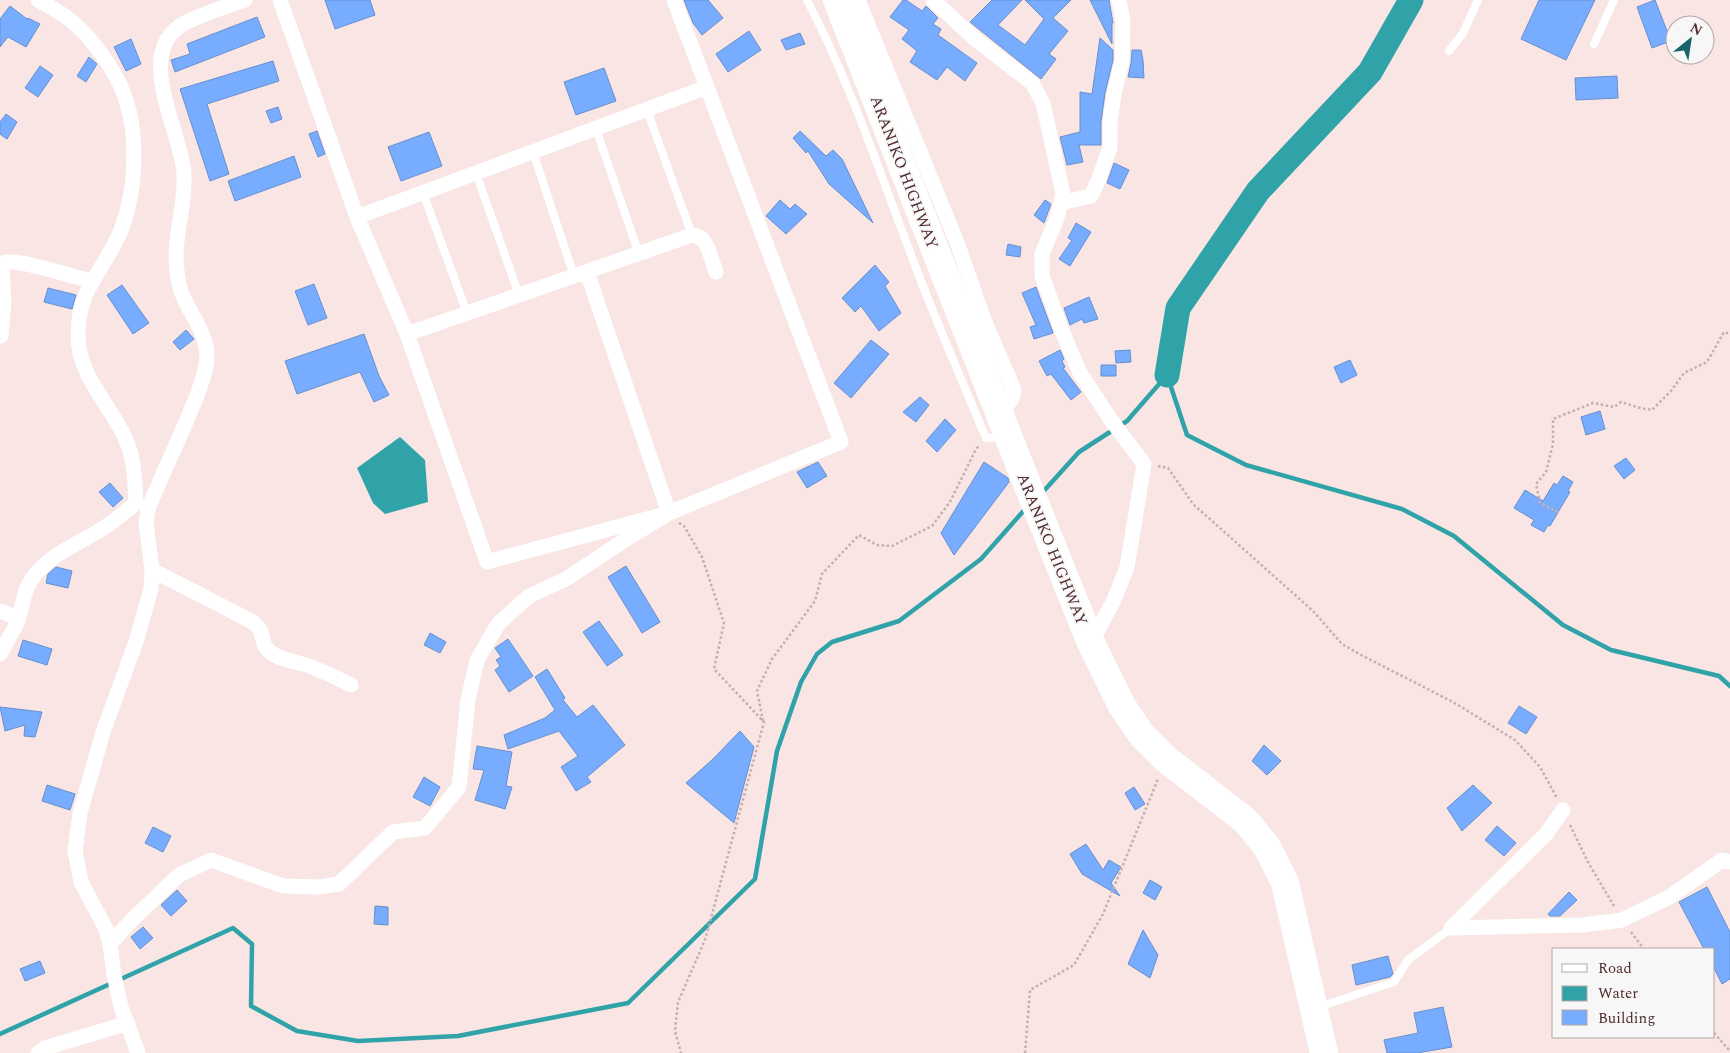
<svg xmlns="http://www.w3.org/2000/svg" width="1730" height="1053" font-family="Spectral,serif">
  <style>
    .water { fill: #30a3a8 }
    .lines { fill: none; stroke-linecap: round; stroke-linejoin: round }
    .stream { stroke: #30a3a8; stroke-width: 4.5 }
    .river { stroke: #30a3a8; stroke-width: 25 }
    .building { fill: #77acfe; stroke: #6790cf }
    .path { stroke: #c6aead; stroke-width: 2.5; stroke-dasharray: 2.5 2.5; stroke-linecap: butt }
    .lane { stroke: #fff; stroke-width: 8 }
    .street { stroke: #fff; stroke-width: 15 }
    .highway { stroke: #fff; stroke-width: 28 }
    .labels { text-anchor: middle; stroke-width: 4; stroke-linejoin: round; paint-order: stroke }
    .street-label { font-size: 16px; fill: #512d2e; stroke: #f7f7f7 }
  </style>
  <rect width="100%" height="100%" fill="#f8e5e4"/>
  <!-- water -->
  <path class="water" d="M400,437L425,460L428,502L385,514L373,503L357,468Z"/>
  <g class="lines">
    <!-- stream -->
    <path class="stream" d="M1167,375L1187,435L1246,465L1402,509L1454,536L1563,625L1611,650L1719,676L1730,686
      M1042,493L1079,452L1127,421L1167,375
      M0,1034L233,928L252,944L251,1006L297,1031L358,1041L458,1036L628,1003L755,879L777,751L801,682L817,654L832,642L899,621L981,559L1027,507"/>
    <!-- river -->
    <path class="river" d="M1167,375L1178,308L1258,191L1370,72L1411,0"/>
  </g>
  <!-- building -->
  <path class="building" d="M325,0H370L375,15L335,29Z
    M684,0H708L723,18L702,35L693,23Z
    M903,0H906L922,11L926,6L938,18L933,24L941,29L938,35L977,63L965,81L947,67L937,80L910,62L917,51L902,39L909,30L890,17Z
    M992,0H1022L998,25L1025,45L1044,19L1025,0H1071L1053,18L1068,31L1049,54L1056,59L1041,79L970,22Z
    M1090,0H1109L1113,23H1112V44Z
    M1539,0H1595L1566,60L1521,39Z
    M1655,0L1671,41L1652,48L1637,7Z
    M10,6L27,19L28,18L40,24L26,47L8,37L0,47V19Z
    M257,17L265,37L175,72L171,60L190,54L187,44Z
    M749,31L761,50L728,72L716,54Z
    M800,33L805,44L786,50L781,40Z
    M1100,38L1113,50V60L1105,93L1101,122V145H1079L1083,162L1067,165L1060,137L1080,132V92L1092,94Z
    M131,39L141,64L126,71L114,47Z
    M1132,50H1141L1143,60L1144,78L1128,77L1131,63Z
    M89,57L97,64L86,82L77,76Z
    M273,61L279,81L207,104L229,174L210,181L180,89Z
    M40,66L53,75L38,97L25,88Z
    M604,68L616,101L576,115L564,82Z
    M1617,76L1618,98L1576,100L1575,78Z
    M278,107L282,119L271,123L266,111Z
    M6,114L17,122L7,139L0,134V122Z
    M317,131L325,154L318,157L309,134Z
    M800,131L826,156L833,150L842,159L873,223L829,184L808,151L806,153L793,138Z
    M429,132L442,166L401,181L388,147Z
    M294,156L301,177L235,201L228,181Z
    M1114,163L1129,170L1120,189L1107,183Z
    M780,200L790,209L795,204L807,214L786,234L766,216Z
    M1045,200L1051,204L1044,223L1034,215Z
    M1076,223L1091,232L1070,266L1059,259L1072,240L1068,238Z
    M1008,244L1021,247L1020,257L1006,255Z
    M875,265L889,282L885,286L901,313L879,331L861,306L855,312L842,298Z
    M314,284L327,318L308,325L295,291Z
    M122,285L149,323L133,334L107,295Z
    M1036,287L1053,333L1034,339L1030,327L1036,325L1022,293Z
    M48,288L76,295L72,309L44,302Z
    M1089,297L1098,319L1084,323L1082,319L1070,325L1064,308Z
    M186,330L194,339L180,350L173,342Z
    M364,334L379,376L389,395L374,402L360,372L297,394L285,361Z
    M871,340L889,354L851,398L834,383Z
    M1060,350L1064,359L1062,361L1065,367L1063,368L1081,392L1071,400L1051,374L1047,376L1039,361Z
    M1130,350L1131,362L1116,363L1115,351Z
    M1350,360L1357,375L1341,383L1334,367Z
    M1101,365H1116V376H1101Z
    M920,397L929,405L916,422L903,412Z
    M1600,411L1605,429L1586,435L1581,417Z
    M945,419L956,430L937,452L926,441Z
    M1626,458L1635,470L1624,479L1614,466Z
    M818,462L827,476L807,488L797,472Z
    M984,462L1008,478L1009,482L954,555L941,533Z
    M1563,476L1573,482L1568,491L1570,492L1550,526L1548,525L1544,532L1531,525L1534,520L1514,508L1525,490L1543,501L1554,483L1557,485Z
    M110,483L123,498L113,507L99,492Z
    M626,566L660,622L642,633L608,577Z
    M56,567L72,571L68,588L46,583L48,574Z
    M599,621L623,655L607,666L583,632Z
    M430,633L446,642L440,653L424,645Z
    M508,639L533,676L509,692L495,670L500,666L496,660L501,657L495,648Z
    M23,640L52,649L47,665L18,656Z
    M547,669L565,698L563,700L577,717L593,705L625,745L587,777L591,782L576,791L561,767L578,756L559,731L508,749L504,735L545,718L555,710L535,677Z
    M1519,706L1537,717L1526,734L1508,723Z
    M0,707L42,712L35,737L24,736L25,725L5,731Z
    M740,731L754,747L734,823L686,783L713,759Z
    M1264,745L1281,761L1267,775L1252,761Z
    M477,746L512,752L506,786L512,787L505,809L475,800L484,770L473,769Z
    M424,777L440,787L430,806L413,797Z
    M47,785L75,794L70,810L42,801Z
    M1473,785L1492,803L1462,831L1447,808Z
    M1134,787L1145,804L1135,810L1125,793Z
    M1497,826L1516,843L1504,856L1485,840Z
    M153,827L171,836L163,852L145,843Z
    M1086,844L1103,870L1109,860L1121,867L1111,883L1120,896L1082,874L1070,854Z
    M1150,880L1162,887L1155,900L1143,893Z
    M1707,887L1730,932V979L1722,984L1714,968V949H1704L1679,902Z
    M177,890L187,901L171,916L161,905Z
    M1569,892L1577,900L1560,916H1550L1548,914Z
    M375,906L388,907V925L374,924Z
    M143,927L153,938L140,949L131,937Z
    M1143,930L1158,955L1150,978L1128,964Z
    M1388,956L1393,974L1390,977L1356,985L1352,965Z
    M40,961L45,973L25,981L20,969Z
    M1443,1007L1452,1047L1417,1053H1387L1384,1040L1418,1033L1414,1013Z"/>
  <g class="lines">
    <!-- path -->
    <path class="path" d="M1158,466L1168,468L1193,504L1313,611L1342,644L1361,655L1453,702L1515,740L1540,767L1557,798
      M1558,512L1540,503L1536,484L1546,472L1553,444V419L1593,403L1614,407L1621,402L1640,408L1652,410L1671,391L1684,373L1707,362L1724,332L1730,334
      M679,523L684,526L702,557L724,623L714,669L764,722L705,940L678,1002L675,1031L681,1053
      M763,721L757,691L772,659L815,601L822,574L859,535L877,545L892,546L932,526L950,502L976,449L980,445
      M1570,825L1589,864L1614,906
      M1631,932L1644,949
      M1714,1033L1730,1051
      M1025,1053L1030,990L1074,965L1103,914L1158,779"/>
    <!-- lane -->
    <path class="lane" d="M807,0C853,88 885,188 921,281C941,333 964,385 986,438L1003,437
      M1594,44L1614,0
      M1449,51L1463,33L1478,0
      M647,110L692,235
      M596,129L639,254
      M533,152L574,276
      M476,173L519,295
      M423,193L467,313
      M1319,1007L1394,982L1408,960L1451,928"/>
    <!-- street -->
    <path class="street" d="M38,0C50,7 65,14 76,25C93,40 113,68 122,89C139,130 137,189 121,230C104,272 77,287 78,338C79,381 118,411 130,451C135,467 135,486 136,503
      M280,0L357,217L407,334L487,562L669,513L841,442L674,0
      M858,0L958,245L984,320L1014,390L1012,399L1000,413
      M933,0L974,38L1032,83L1043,103L1063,194L1057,218L1042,254V276L1062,331L1080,373L1111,420L1144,464L1127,567L1113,602L1091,643
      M1061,203L1091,196L1098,181L1110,148V123L1114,94L1122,61L1123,21L1119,0
      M357,217L707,87
      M407,334L692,235C708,235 711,260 716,272
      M1,336L4,302L2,267L5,262C21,259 73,277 91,281
      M152,570L253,622C268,634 258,642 269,651C280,661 296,661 309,666C323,671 337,678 351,685
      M0,611L18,618
      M0,654C6,643 13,632 18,620C23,606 23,592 31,580C47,556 75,545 99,531C112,523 124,513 136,503
      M1451,928L1582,925L1622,920L1671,896L1722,860L1730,862
      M1451,928L1546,834L1563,810
      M110,944L131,921L179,875L211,860L283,886L318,887L339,884L393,832L425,828L459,787L468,700L477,660L498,624L529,596L566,579L628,538L669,513L587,272
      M38,1053L45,1048L128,1023
      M138,1053L121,1007L114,975L110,944L106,929L81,882L75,851L80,813L104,729L136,642L151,589L152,570L146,523L148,509C163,472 181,436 196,398C201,384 207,370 207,355C206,332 191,316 183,296C180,290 179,284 178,278C171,242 186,208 184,173C181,130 132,51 185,23C204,13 225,7 245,0"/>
    <!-- highway -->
    <path class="highway" d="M837,0L1022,471L1091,643L1122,706L1141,734L1167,760L1246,821L1267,847L1285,883L1324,1053"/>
  </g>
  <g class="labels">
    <!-- street labels -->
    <g class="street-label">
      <text transform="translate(905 172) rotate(69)" y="6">ARANIKO HIGHWAY</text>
      <text transform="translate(1053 549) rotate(68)" y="6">ARANIKO HIGHWAY</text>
    </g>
  </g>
  <!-- legend -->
  <rect x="1552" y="948" width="162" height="90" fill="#f7f7f7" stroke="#b5a6a7"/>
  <rect x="1562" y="964" width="25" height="8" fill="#ffffff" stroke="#b5a6a7"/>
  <text x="1598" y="973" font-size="15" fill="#512d2e">Road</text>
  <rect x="1562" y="986" width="25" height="15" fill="#30a3a8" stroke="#b5a6a7"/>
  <text x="1598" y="998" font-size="15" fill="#512d2e">Water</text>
  <rect x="1562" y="1010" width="25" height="15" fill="#77acfe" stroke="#b5a6a7"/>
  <text x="1598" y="1023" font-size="15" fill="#512d2e">Building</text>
  <!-- north arrow -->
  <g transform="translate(1690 40) rotate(30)"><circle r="24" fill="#f7f7f7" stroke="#b5a6a7"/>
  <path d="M0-4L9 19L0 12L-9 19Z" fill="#176669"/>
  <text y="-8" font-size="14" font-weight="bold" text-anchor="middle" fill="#512d2e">N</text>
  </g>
</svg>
